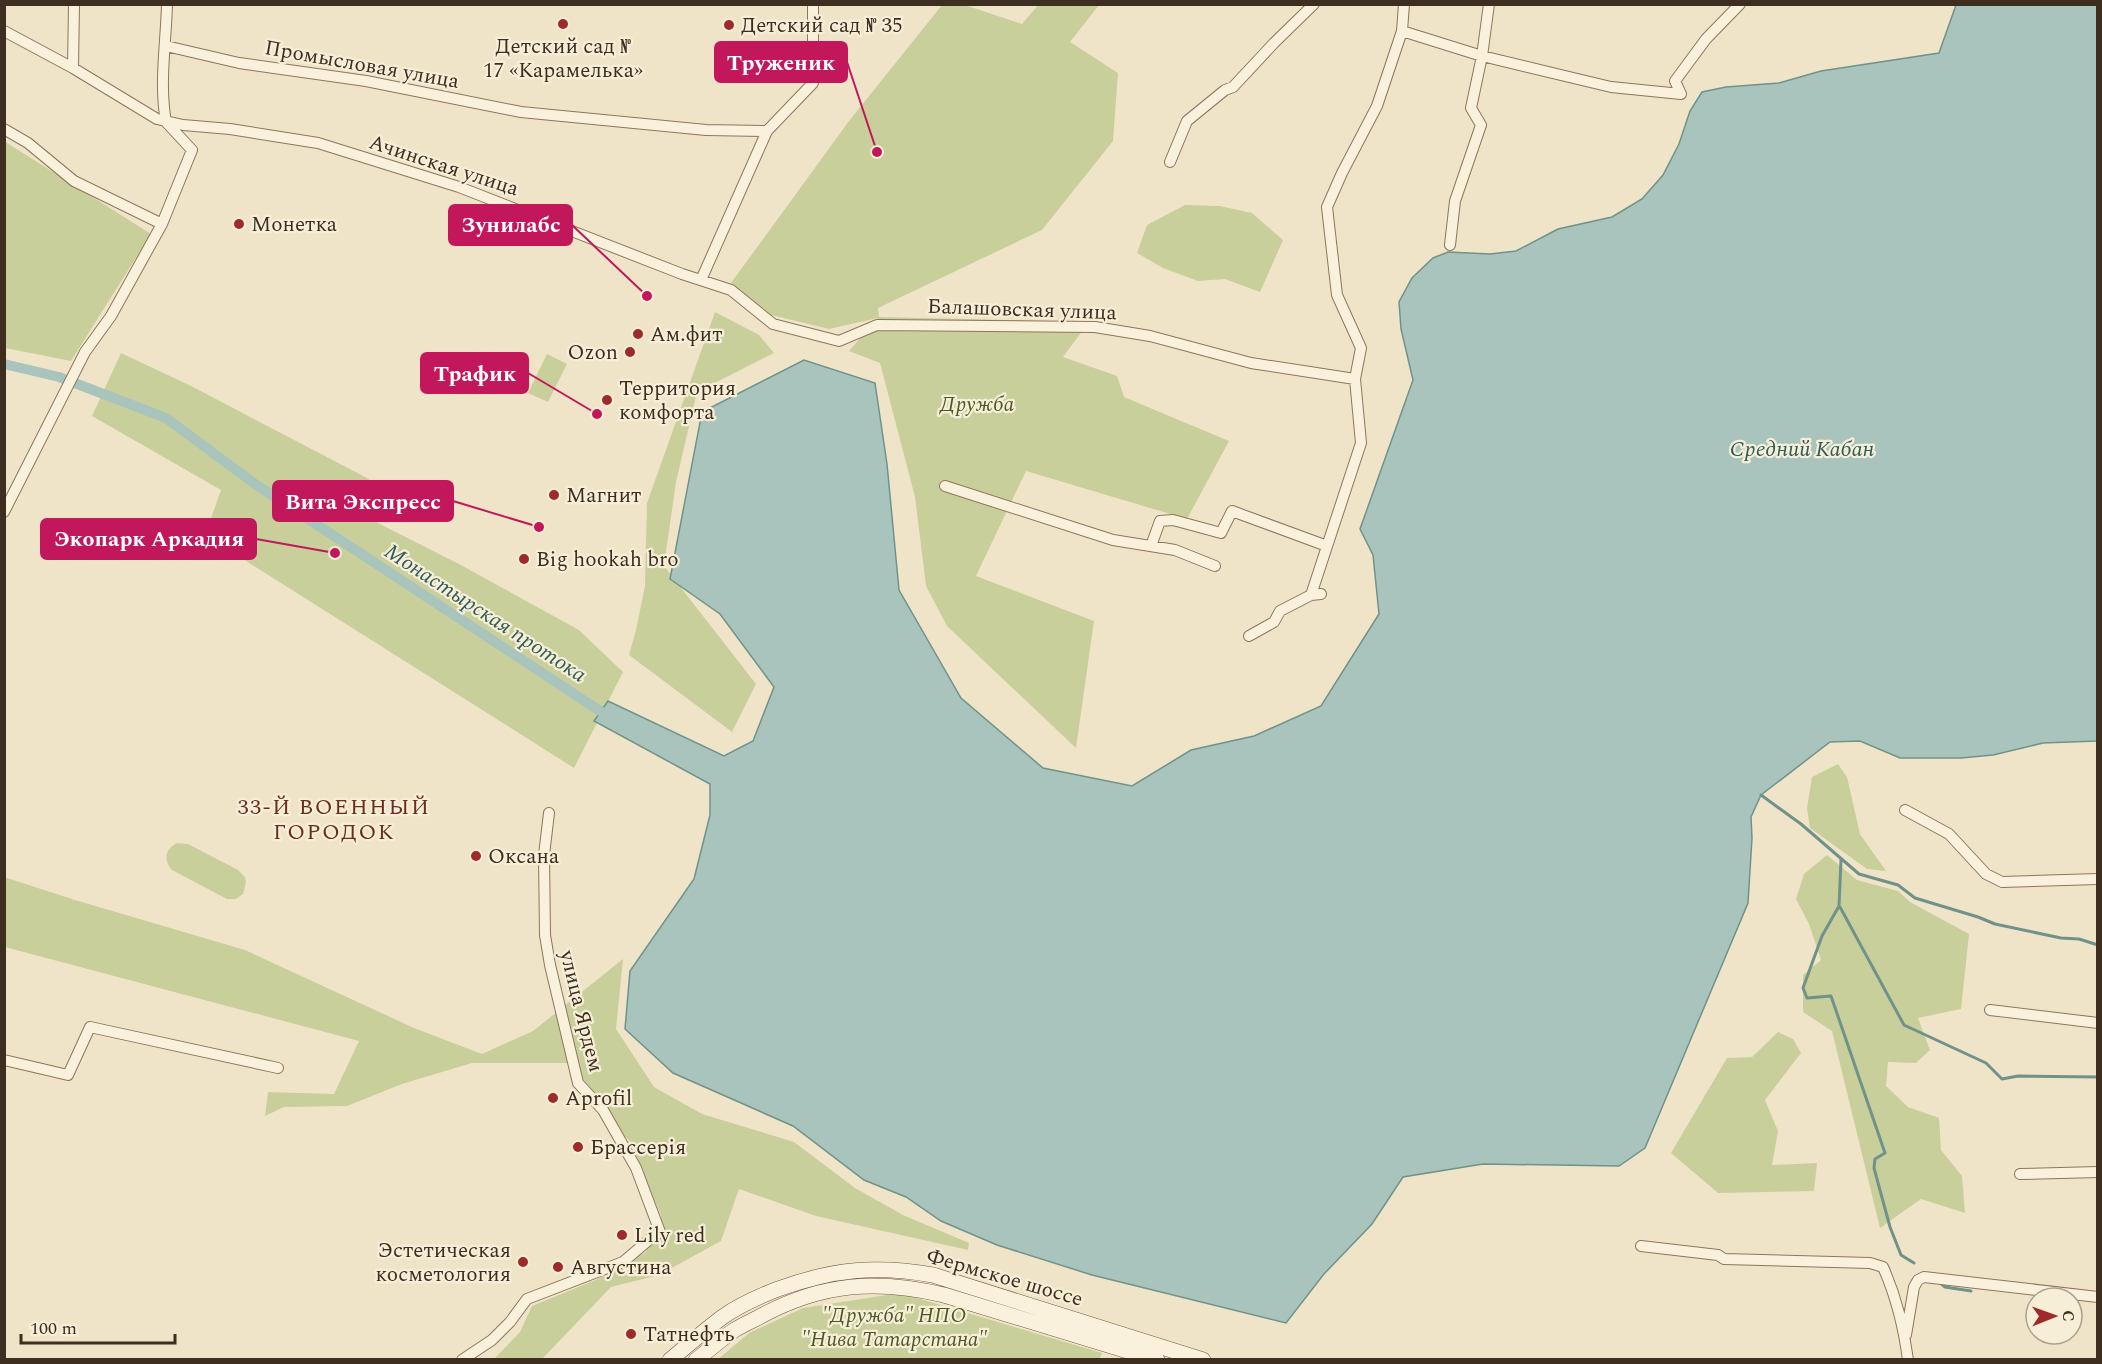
<svg xmlns="http://www.w3.org/2000/svg" width="2102" height="1364" font-family="Spectral,serif">
  <style>
    .green { fill: #c9cf9b }
    .water { fill: #a9c4bc; stroke: #6f938a; stroke-width: 1.5 }
    .lines { fill: none; stroke-linecap: round; stroke-linejoin: round }
    .stream { stroke: #6f938a; stroke-width: 3 }
    .canal { stroke: #a9c4bc; stroke-width: 10 }
    .minor-casing { stroke: #8d765c; stroke-width: 12 }
    .secondary-casing { stroke: #6f573f; stroke-width: 16 }
    .minor { stroke: #faf1dc; stroke-width: 10 }
    .secondary { stroke: #faf1dc; stroke-width: 15 }
    .poi-dot { fill: #9e2a2b; stroke: #f7eed8; stroke-width: 2 }
    .labels { text-anchor: middle; stroke-width: 4.5; stroke-linejoin: round; paint-order: stroke }
    .poi-label { font-size: 21px; fill: #3d2e20; stroke: #f7eed8; text-anchor: start }
    .street-label { font-size: 21px; fill: #3d2e20; stroke: #f7eed8 }
    .park-label { font-size: 21px; font-style: italic; fill: #4d5a26; stroke: #f7eed8 }
    .water-label { font-size: 22px; font-style: italic; fill: #2f5d5a; stroke: #f7eed8 }
    .neighbourhood-label { font-size: 22px; letter-spacing: 1.5px; fill: #6b2e1e; stroke: #f7eed8 }
    .leader { fill: none; stroke: #c2185b; stroke-width: 2 }
    .callout-dot { fill: #c2185b; stroke: #f7eed8; stroke-width: 2 }
    .callout { fill: #c2185b; stroke: #c2185b; stroke-width: 2 }
    .callout-label { font-size: 22px; text-anchor: middle; font-weight: bold; fill: #fff }
  </style>
  <rect width="100%" height="100%" fill="#f0e4c8"/>
  <!-- green -->
  <path class="green" d="M942,5H965L1022,24L1038,5H1099L1070,42L1118,73L1113,141L1042,230L878,308L879,317L1089,322L1063,357L1117,376L1124,397L1229,441L1187,519L1026,471L976,576L1094,621L1076,748L947,626L926,586L915,497L880,363L849,351L878,318L829,329L763,313L731,283L849,121Z
    M4,141L151,234L71,361L5,348Z
    M1185,205L1220,206L1252,213L1283,240L1260,292L1225,279L1198,281L1163,268L1137,253L1147,225Z
    M715,312L759,335L774,353L697,392L676,482L664,566L756,684L732,732L629,655L636,630L645,586L647,503Z
    M121,353L191,386L369,479L362,515L459,564L579,630L623,672L574,768L216,542L222,528L210,521L221,490L92,416Z
    M547,354L567,364L548,402L528,393Z
    M1838,764L1847,777L1860,834L1886,871L1867,869L1810,828L1807,808L1812,777Z
    M177,843L188,844L238,870L245,877L246,882L243,894L236,899H227L172,870C163,860 165,849 177,843Z
    M1827,855L1857,880L1898,891L1910,902L1969,934L1961,1009L1918,1018L1930,1050L1916,1063L1888,1062L1886,1086L1908,1107L1939,1118L1941,1150L1962,1176L1965,1213L1921,1199L1880,1228L1832,1031L1803,1012V975L1821,960L1809,924L1796,899L1804,874Z
    M4,877L75,900L245,950L414,1028L482,1054L533,1031L623,959L616,1029L654,1087L702,1114L794,1142L855,1188L903,1215L969,1243L968,1250L816,1216L739,1189L721,1241L659,1275L611,1287L542,1359H494L520,1332L532,1306L598,1279L646,1252L661,1216L631,1142L574,1088L571,1063H472L402,1084L347,1106L284,1107L265,1116L268,1092L334,1094L359,1041L5,947Z
    M1778,1032L1793,1039L1801,1053L1765,1100L1778,1131L1772,1165L1817,1163L1814,1191L1718,1193L1671,1153L1727,1058L1752,1057Z
    M900,1293L1102,1353L1099,1360H717L749,1333L803,1308Z"/>
  <!-- water -->
  <path class="water" d="M1956,5H2097V741L2043,743L1993,755L1961,758H1900L1860,741L1830,742L1761,795L1751,817L1752,838L1748,903L1645,1148L1619,1166L1483,1164L1403,1177L1372,1224L1324,1274L1286,1323L1092,1275L997,1245L941,1221L906,1197L864,1180L793,1126L673,1073L625,1029L630,971L694,879L710,815V784L594,721L608,701L724,756L753,741L774,687L720,614L670,579L702,412L804,360L875,383L887,464L899,590L961,698L1043,768L1132,786L1191,750L1254,736L1321,706L1379,614L1373,555L1360,529L1413,380L1401,329L1399,302L1412,278L1433,258L1448,252L1490,254L1516,251L1558,229L1612,217L1642,199L1663,175L1679,144L1690,111L1702,92L1726,87L1779,83L1821,71L1939,53Z"/>
  <g class="lines">
    <!-- stream -->
    <path class="stream" d="M1761,795L1801,824L1859,874L1898,885L1915,898L1978,917L1995,924L2061,938L2079,939L2098,945
      M1841,860L1839,906L1822,936L1803,988L1807,998L1831,996L1885,1153L1875,1159L1874,1168L1890,1227L1901,1255L1914,1263
      M1840,907L1904,1025L1986,1063L2002,1079L2018,1076L2098,1077
      M1939,1282L1945,1287L1971,1291"/>
    <!-- canal -->
    <path class="canal" d="M4,364L59,377L166,418L255,484L600,711"/>
    <defs>
      <path id="minor" d="M4,31L73,68L157,119L183,125L230,129L318,143L459,187L682,274L731,290L773,324L839,341L877,325L1095,327L1150,336L1251,363L1355,379
        M1402,31L1482,56L1565,76L1611,87L1681,94L1675,81L1706,39L1740,4
        M166,46L239,63L366,81L521,112L706,130L767,131
        M73,68L74,4
        M166,122C159,83 166,44 167,4
        M4,129L28,143L74,181L162,224
        M1170,162L1187,121L1225,90L1233,87L1274,43L1314,4
        M1450,245L1455,201L1481,125L1471,108L1482,56L1489,4
        M701,280L767,131L813,83V4
        M945,486L1113,540L1175,550L1215,566
        M4,512L85,352L111,316L162,224L192,150L166,122
        M1151,546L1160,521L1173,520L1221,533L1232,511L1327,546
        M1311,595L1361,443L1355,379L1361,348L1337,295L1327,207L1342,173L1377,106L1402,31L1404,4
        M1249,636L1274,622L1280,611L1311,595L1321,594
        M1905,810L1949,834L1986,874L2002,882L2098,879
        M1990,1010L2098,1023
        M4,1060L68,1075L90,1027L278,1068
        M2020,1174L2098,1172
        M1641,1246L1718,1255L1724,1259L1870,1263L1883,1267C1896,1296 1904,1329 1908,1360
        M1906,1335L1914,1287L1918,1280L1924,1277L2098,1297
        M462,1360L492,1340L510,1322L527,1299L623,1262L650,1239L660,1232L636,1168L603,1110L578,1083L550,965L545,935L544,855L549,813"/>
      <path id="secondary" d="M670,1360C688,1345 706,1329 724,1316C741,1304 760,1296 778,1289C833,1269 876,1265 933,1275L1203,1360
        M696,1360C709,1350 720,1340 733,1331C742,1325 752,1321 761,1316C822,1283 877,1279 944,1295L1157,1360"/>
    </defs>
    <!-- minor casing -->
    <use href="#minor" class="minor-casing"/>
    <!-- secondary casing -->
    <use href="#secondary" class="secondary-casing"/>
    <!-- minor -->
    <use href="#minor" class="minor"/>
    <!-- secondary -->
    <use href="#secondary" class="secondary"/>
  </g>
  <!-- markers -->
  <g class="poi-dot">
    <circle cx="563" cy="24" r="6"/>
    <circle cx="729" cy="25" r="6"/>
    <circle cx="239" cy="224" r="6"/>
    <circle cx="638" cy="334" r="6"/>
    <circle cx="630" cy="352" r="6"/>
    <circle cx="607" cy="400" r="6"/>
    <circle cx="554" cy="495" r="6"/>
    <circle cx="524" cy="559" r="6"/>
    <circle cx="476" cy="856" r="6"/>
    <circle cx="553" cy="1098" r="6"/>
    <circle cx="578" cy="1147" r="6"/>
    <circle cx="622" cy="1235" r="6"/>
    <circle cx="523" cy="1262" r="6"/>
    <circle cx="558" cy="1267" r="6"/>
    <circle cx="631" cy="1334" r="6"/>
  </g>
  <g class="labels">
    <!-- poi labels -->
    <g class="poi-label">
      <text x="741" y="32">Детский сад № 35</text>
      <text x="563" y="53" text-anchor="middle">Детский сад №<tspan x="563" dy="24">17 «Карамелька»</tspan></text>
      <text x="251" y="231">Монетка</text>
      <text x="650" y="341">Ам.фит</text>
      <text x="618" y="359" text-anchor="end">Ozon</text>
      <text x="619" y="395">Территория<tspan x="619" dy="24">комфорта</tspan></text>
      <text x="566" y="502">Магнит</text>
      <text x="536" y="566">Big hookah bro</text>
      <text x="488" y="863">Оксана</text>
      <text x="565" y="1105">Aprofil</text>
      <text x="590" y="1154">Брассерiя</text>
      <text x="634" y="1242">Lily red</text>
      <text x="511" y="1257" text-anchor="end">Эстетическая<tspan x="511" dy="24">косметология</tspan></text>
      <text x="570" y="1274">Августина</text>
      <text x="643" y="1341">Татнефть</text>
    </g>
    <!-- street labels -->
    <g class="street-label">
      <text transform="translate(362 64) rotate(10)" y="7">Промысловая улица</text>
      <text transform="translate(444 165) rotate(18)" y="7">Ачинская улица</text>
      <text transform="translate(1022 309) rotate(2)" y="7">Балашовская улица</text>
      <text transform="translate(582 1011) rotate(76)" y="7">улица Ярдем</text>
      <text transform="translate(1005 1277) rotate(16)" y="7">Фермское шоссе</text>
    </g>
    <!-- park labels -->
    <g class="park-label">
      <text x="977" y="411">Дружба</text>
      <text x="894" y="1322">"Дружба" НПО<tspan x="894" dy="24">"Нива Татарстана"</tspan></text>
    </g>
    <!-- water labels -->
    <g class="water-label">
      <text x="1802" y="456">Средний Кабан</text>
      <text transform="translate(486 612) rotate(33)" y="8">Монастырская протока</text>
    </g>
    <!-- neighbourhood labels -->
    <g class="neighbourhood-label">
      <text x="334" y="814">33-Й ВОЕННЫЙ<tspan x="334" dy="25">ГОРОДОК</tspan></text>
    </g>
  </g>
  <!-- callouts -->
  <path class="leader" d="M877 152L847 62M647 296L572 225M597 414L528 373M539 527L453 501M335 553L256 539"/>
  <g class="callout-dot">
    <circle cx="877" cy="152" r="6"/>
    <circle cx="647" cy="296" r="6"/>
    <circle cx="597" cy="414" r="6"/>
    <circle cx="539" cy="527" r="6"/>
    <circle cx="335" cy="553" r="6"/>
  </g>
  <g class="callout">
    <rect x="715" y="42" width="132" height="40" rx="6"/>
    <rect x="449" y="205" width="123" height="40" rx="6"/>
    <rect x="421" y="353" width="107" height="40" rx="6"/>
    <rect x="273" y="481" width="180" height="40" rx="6"/>
    <rect x="41" y="519" width="215" height="40" rx="6"/>
  </g>
  <g class="callout-label">
    <text x="781" y="70">Труженик</text>
    <text x="511" y="232">Зунилабс</text>
    <text x="475" y="381">Трафик</text>
    <text x="363" y="509">Вита Экспресс</text>
    <text x="149" y="546">Экопарк Аркадия</text>
  </g>
  <!-- border -->
  <rect width="2102" height="1364" fill="none" stroke="#3d2e20" stroke-width="12"/>
  <!-- north arrow -->
  <g transform="translate(2054 1316) rotate(89)"><circle r="28" fill="#f7eed8" stroke="#ada18e" stroke-width="1.5"/>
  <path d="M0-4.5L10 22L0 15L-10 22Z" fill="#9e2a2b"/>
  <text y="-9" font-size="16" font-weight="bold" text-anchor="middle" fill="#3d2e20">С</text>
  </g>
  <!-- scale -->
  <path d="M21 1334v9h154v-9" fill="none" stroke="#3d2e20" stroke-width="3"/>
  <text x="30" y="1334" font-size="18" fill="#3d2e20" stroke="#f7eed8" stroke-width="4.5" paint-order="stroke">100 m</text>
</svg>
